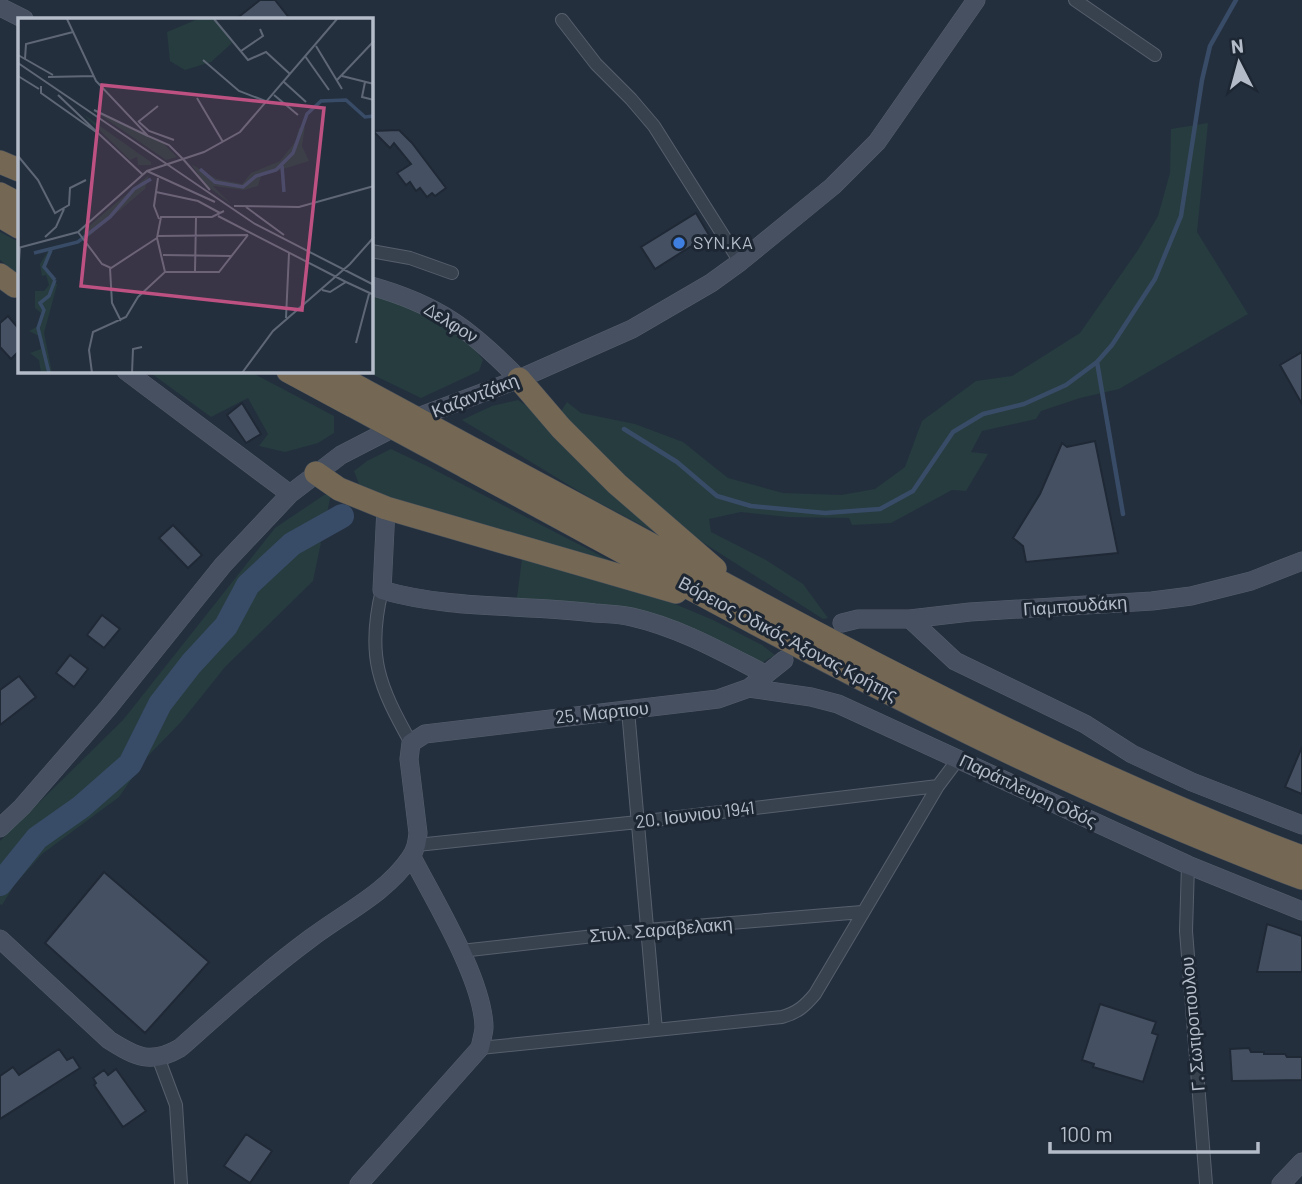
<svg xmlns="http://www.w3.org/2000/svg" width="1302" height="1184" font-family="Barlow,sans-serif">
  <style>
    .green { fill: #263c3f }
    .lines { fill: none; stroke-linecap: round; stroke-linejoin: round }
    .stream { stroke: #394c67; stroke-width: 4.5 }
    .river { stroke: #394c67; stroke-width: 24 }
    .building { fill: #455162; stroke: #1f2835; stroke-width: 2 }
    .street-casing { stroke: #565f6c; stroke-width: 14 }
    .secondary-casing { stroke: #565f6c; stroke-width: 19 }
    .highway-casing { stroke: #434c59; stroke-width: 24 }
    .street { stroke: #38414e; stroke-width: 12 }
    .secondary { stroke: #465061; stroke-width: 18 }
    .highway { stroke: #746855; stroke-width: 23 }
    .highway-bridge-casing { stroke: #434c59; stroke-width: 24; stroke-linecap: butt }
    .highway-bridge { stroke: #746855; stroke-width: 23 }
    .shop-dot { fill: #3f7fe0; stroke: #1d2633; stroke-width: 2.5 }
    .labels { text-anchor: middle; stroke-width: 6; stroke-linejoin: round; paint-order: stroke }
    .poi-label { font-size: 18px; fill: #b4bcc9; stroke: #1d2633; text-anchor: start }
    .street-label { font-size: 18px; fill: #b4bcc9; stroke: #1d2633 }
    .inset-river { fill: none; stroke: #394c67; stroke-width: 3.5 }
    .inset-road { fill: none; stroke: #5e6776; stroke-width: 2 }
    .view { fill: #bd5182; fill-opacity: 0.15; stroke: #bd5182; stroke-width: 3.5 }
    .inset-edge { fill: none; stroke: #b4bcc9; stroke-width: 3.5 }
  </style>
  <rect width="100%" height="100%" fill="#242f3e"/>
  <!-- green -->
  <path class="green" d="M1208,123L1197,232L1248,314L1119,389L1080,398L1041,411L1036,419L982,431L971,452L988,454L966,491L952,490L891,523L852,525L849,518L788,517L741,512L709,519L711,532L766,560L803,584L828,618L823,619L663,517L560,413L567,402L581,413L635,424L683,442L728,478L783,493L841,495L875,489L905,467L922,421L976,381L1012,376L1080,333L1138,250L1158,216L1170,173L1171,129Z
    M0,232L19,242V275L0,260Z
    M371,293C408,303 461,328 483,360L479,371L421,398L365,371H371Z
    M148,371H249L334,416V433L318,443L285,452L259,446L268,434L248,398L211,417Z
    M518,400L528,407L664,537L590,498L462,420L492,406Z
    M391,449L427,466L615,563L385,498L359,484L354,471L367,461Z
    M331,494L313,581L225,667L181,722L146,758L119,797L42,854L15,884L2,905L0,904V841L123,720L275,528L324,495Z
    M523,551L630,585L713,620L762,645L775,655L760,664L665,617L581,603L517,598Z"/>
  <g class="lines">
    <!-- stream -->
    <path class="stream" d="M1097,362L1123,514
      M624,429L677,462L717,496L751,506L825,513L880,509L913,491L953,432L983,414L1024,404L1066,385L1097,362L1112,345L1155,279L1181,216L1202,80L1210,46L1236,0"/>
    <!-- river -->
    <path class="river" d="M0,884L37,838L81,807L130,764L160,704L191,664L226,626L248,585L292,544L342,516"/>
  </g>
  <!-- building -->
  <path class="building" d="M260,0H275L290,19H236Z
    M399,130L412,143L446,188L435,196L432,193L427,197L420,188L416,191L410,182L406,185L397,173L411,164L394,143L390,148L373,131Z
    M696,213L709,235L655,269L641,247Z
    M8,316L19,329V351L11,359L0,347V323Z
    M1302,352V404L1280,365Z
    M242,403L261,434L246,443L227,415Z
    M1095,441L1118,553L1026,562L1023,546L1013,538L1040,494L1062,443L1067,447Z
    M173,525L202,555L188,568L159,538Z
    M102,615L120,629L104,648L87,635Z
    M70,655L88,669L74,687L56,673Z
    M19,676L36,697L0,725V690Z
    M1302,747V794L1285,787Z
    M104,872L209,962L145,1033L45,943Z
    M1267,924L1302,936V972H1257Z
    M1100,1004L1156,1022L1152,1033L1158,1035L1143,1082L1093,1067L1094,1064L1082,1060Z
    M1249,1048L1251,1052H1264V1054H1285L1287,1057H1302V1080L1232,1081L1230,1049Z
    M59,1049L67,1060L73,1057L80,1068L0,1119V1076L13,1067L19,1075Z
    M116,1069L146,1111L123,1127L94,1085L96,1083L93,1078L104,1070L108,1075Z
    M246,1134L272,1151L250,1183L224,1166Z"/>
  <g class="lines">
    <defs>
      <path id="street" d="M1075,0L1155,55
        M562,20L596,64L631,99L654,126L740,262
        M371,251L410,258L452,273
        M382,590C366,656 379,686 411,743
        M628,710L656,1030
        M417,845L638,822L938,786L959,758
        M1188,865L1186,931L1206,1184
        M461,951L647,930L862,912
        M480,1048L782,1017C797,1013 805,1006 815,994L938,786
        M158,1057L176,1105L181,1184"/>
      <path id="secondary" d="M0,7L24,19
        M371,286C439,305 471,330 519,379
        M126,371L290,494
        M386,508L382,590C451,610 524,604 595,613C607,614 620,614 632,617C680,628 722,652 765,674
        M910,619L955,661L1085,724L1132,754L1192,782L1302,825
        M842,623L858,619H910L970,612L1152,601L1191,596L1251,581L1302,561
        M749,688L811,697L838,704L1188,865L1302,911
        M0,828L22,807L108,708L223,565L290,494L341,455L405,422L519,379L632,329L711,283L740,262L833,186L877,142L976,0
        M0,939L109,1040C136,1057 151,1065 180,1048C223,1010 265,972 311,938C344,913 386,893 410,858C416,850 417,842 418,833L409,759L411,743L425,734L718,699L749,688L784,660
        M359,1184L480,1048C481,1042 484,1033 484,1027C483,979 434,900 412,857
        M1281,1184L1302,1162"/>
      <path id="highway" d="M0,162L19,170
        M0,194L19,204
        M0,216L19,227
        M0,275L15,286
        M288,371L353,406
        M329,371L362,389
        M519,379L561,428L617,484L715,569
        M475,450C746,594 1013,749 1302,857
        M466,467C739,614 1010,769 1302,878
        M316,473L339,489L386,508L676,592"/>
    </defs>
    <!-- street casing -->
    <use href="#street" class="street-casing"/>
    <!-- secondary casing -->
    <use href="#secondary" class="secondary-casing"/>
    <!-- highway casing -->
    <use href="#highway" class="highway-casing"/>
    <!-- street -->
    <use href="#street" class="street"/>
    <!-- secondary -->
    <use href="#secondary" class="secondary"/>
    <!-- highway -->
    <use href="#highway" class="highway"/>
    <defs>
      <path id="highway-bridge" d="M362,389L475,450
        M353,406L466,467"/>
    </defs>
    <!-- highway-bridge casing -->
    <use href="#highway-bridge" class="highway-bridge-casing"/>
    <!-- highway-bridge -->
    <use href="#highway-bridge" class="highway-bridge"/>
  </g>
  <!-- markers -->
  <circle class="shop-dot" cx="679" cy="243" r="7"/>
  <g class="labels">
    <!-- poi labels -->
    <g class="poi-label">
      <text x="693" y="249">SYN.KA</text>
    </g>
    <!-- street labels -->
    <g class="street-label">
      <text transform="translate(451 323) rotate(32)" y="6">Δελφον</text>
      <text transform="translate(475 396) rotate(-21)" y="6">Καζαντζάκη</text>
      <text transform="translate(1075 606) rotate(-4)" y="6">Γιαμπουδάκη</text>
      <text transform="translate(788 639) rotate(28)" y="6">Βόρειος Οδικός Άξονας Κρήτης</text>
      <text transform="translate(602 713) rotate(-6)" y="6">25. Μαρτιου</text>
      <text transform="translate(1028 791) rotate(25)" y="6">Παράπλευρη Οδός</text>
      <text transform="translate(695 815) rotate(-7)" y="6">20. Ιουνιου 1941</text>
      <text transform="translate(661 930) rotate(-5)" y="6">Στυλ. Σαραβελακη</text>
      <text transform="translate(1193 1024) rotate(-95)" y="6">Γ. Σωτιροπουλου</text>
    </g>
  </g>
  <!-- overview -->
  <g transform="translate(18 18)">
    <rect width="355" height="355" fill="#242f3e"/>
    <path d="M180,1H196L214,25L193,44L167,52L152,43L149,14ZM75,92L145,125L159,139L148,142ZM65,96L133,144V147H120L119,139L112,142ZM287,109L284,128L291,143L243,158L240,168L226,172L195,168L214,187L188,167L173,146L199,161L224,166L233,155L262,143L277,124L281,110ZM131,157L127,171L68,221L65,213ZM32,230H36L27,247L39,267L26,315L34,355H23L21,342L12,335L23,331L21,318L11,313L20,308L23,295L17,290V273H26L31,267L28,257L24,258L22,246Z" fill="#263c3f"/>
    <path class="inset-river" d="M264,148L266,174M182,151L197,164L225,169L238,158L258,152L275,135L289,96L303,83L328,82L347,99L356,98M33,232L26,249L37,262M16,235L60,224L92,199L116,171L133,161M31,355L20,310L26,292L22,285L31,278L37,262"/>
    <path class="inset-road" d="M49,1L78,63L130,118L151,127L165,141M196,1L230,42L248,34L272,56M298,28L324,71M223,33L245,18L242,11M0,37L35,57M287,38L311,72M7,41L8,26L55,14M185,42L221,73L250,84M0,45L237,206L356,267M0,58L21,71M324,58L356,66M30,59L76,58M319,62L356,23M266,64L288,84M347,64L344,79L356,82M23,68V75L81,116L124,156M40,77L81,116M256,77L280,97M179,80L205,124M76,92L130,118M120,104L140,88M121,104L131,113L156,122M0,138L20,162L37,195L51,187L52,170L68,162M165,141L192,172M129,153L197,184M140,160L136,188L141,201M138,174L180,183L202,195M216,188L281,189L356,168M228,189L266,217M200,198L328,264M60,214L84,246L93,250L139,220L143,199H194L206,193M140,218L230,217M27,219L38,209L46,191M0,230L60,214L129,153L186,134L222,114L319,1M145,237L213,238M92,250L94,285L103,303M147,254H201L230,217M177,254L178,200M0,258L2,229M304,272L312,274L328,264L356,277M268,300L271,235M338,325L351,276M74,355L71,332L75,314L108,299L120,279L147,254L139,220M114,355L115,331L124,329M224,355L255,313L332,246L356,219"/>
    <path class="view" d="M84,67L306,90L284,292L63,268Z"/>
    <rect width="355" height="355" class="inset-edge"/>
  </g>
  <!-- north arrow -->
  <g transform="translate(1239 63) rotate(354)" stroke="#1d2633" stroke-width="5" paint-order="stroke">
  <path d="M0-5L12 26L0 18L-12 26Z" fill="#b4bcc9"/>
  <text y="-10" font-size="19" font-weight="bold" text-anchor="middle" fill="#b4bcc9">N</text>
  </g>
  <!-- scale -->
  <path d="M1050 1142v10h208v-10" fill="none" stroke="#b4bcc9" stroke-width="3.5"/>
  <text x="1060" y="1142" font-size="21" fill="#b4bcc9" stroke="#1d2633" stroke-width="5" paint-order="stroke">100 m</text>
</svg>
